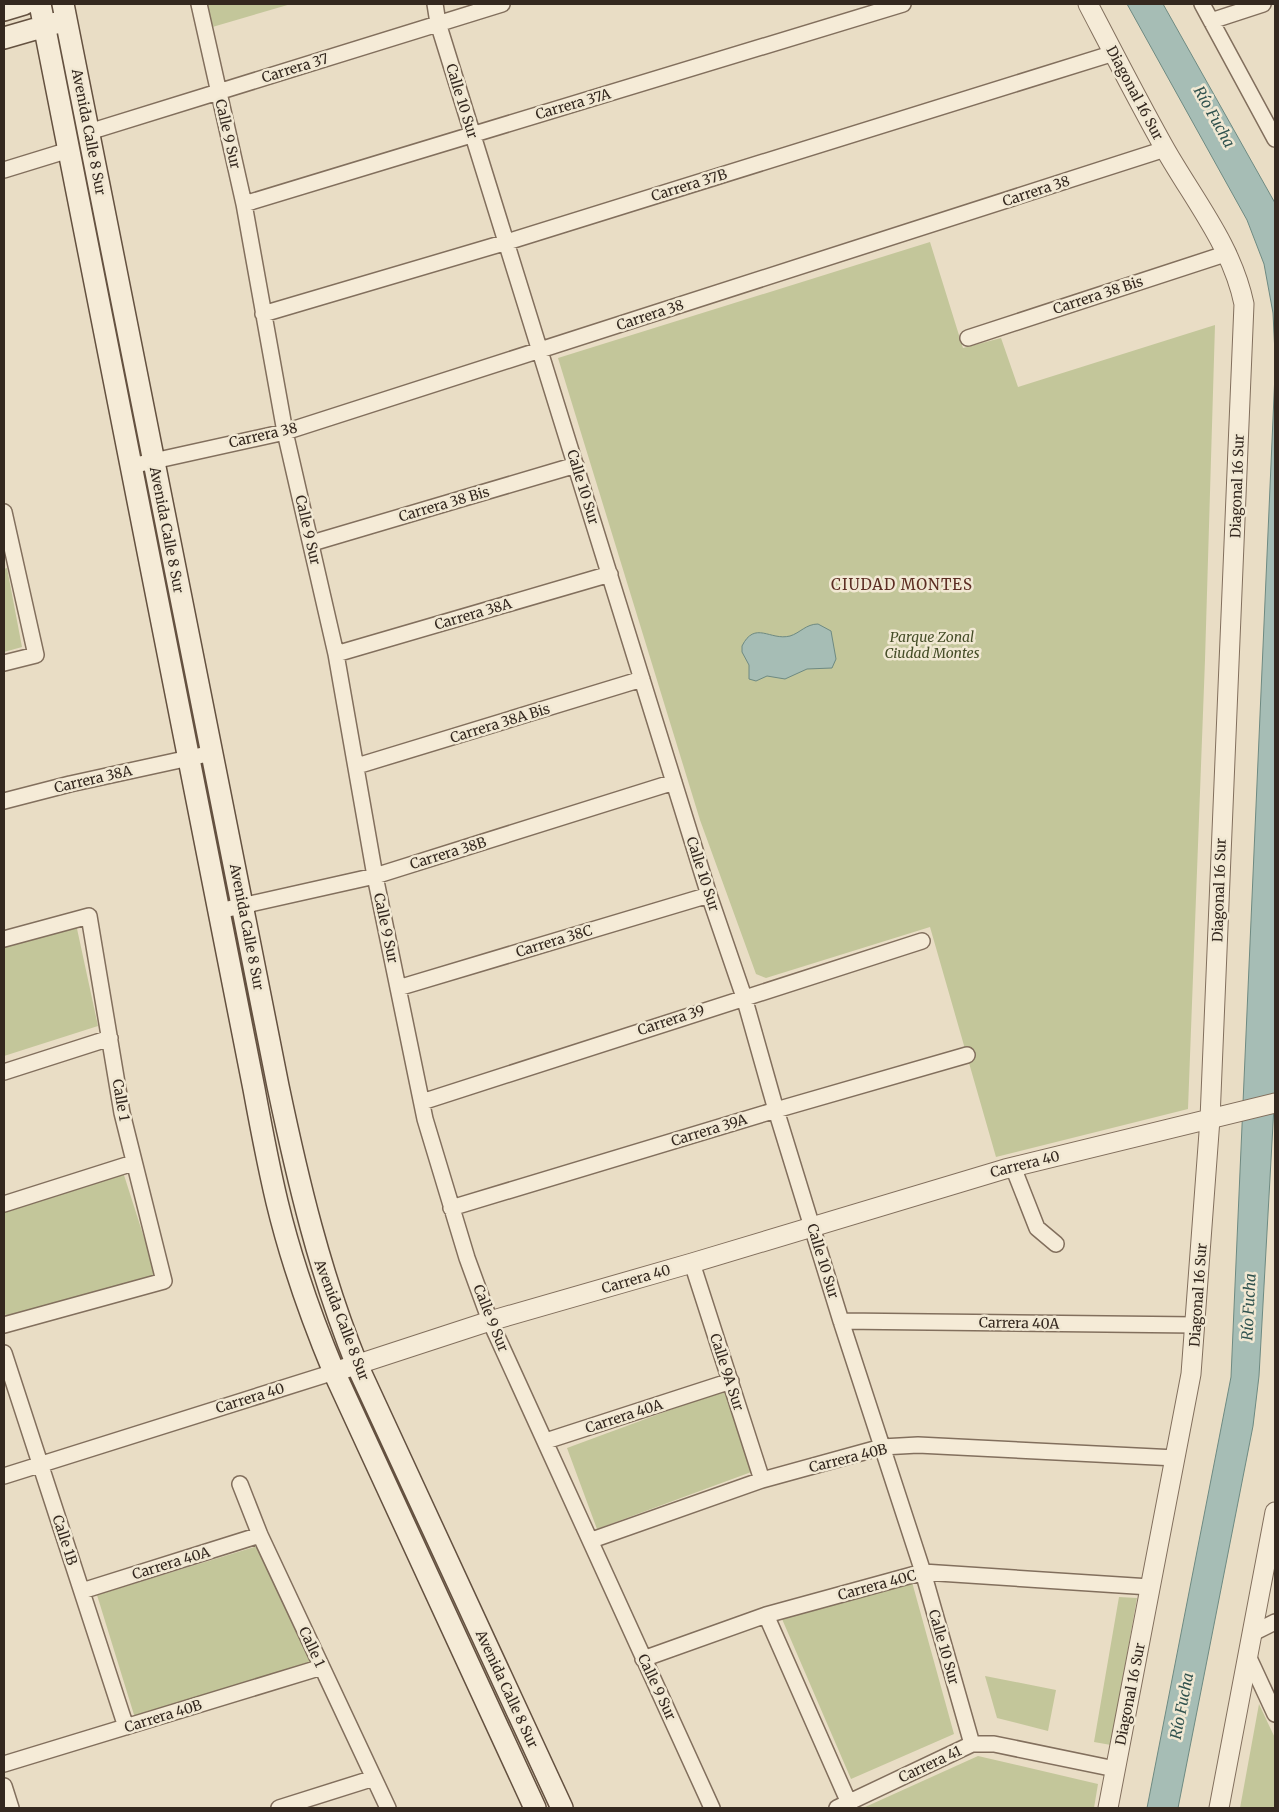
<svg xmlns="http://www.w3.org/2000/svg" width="1279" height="1812" font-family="Merriweather,serif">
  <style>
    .green { fill: #c3c69a }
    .water { fill: #a6bdb5; stroke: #6e8a82 }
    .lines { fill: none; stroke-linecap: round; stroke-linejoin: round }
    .minor-casing { stroke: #826f5d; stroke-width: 18 }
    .tertiary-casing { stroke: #826f5d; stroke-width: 21 }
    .secondary-casing { stroke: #645140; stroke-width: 24 }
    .minor { stroke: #f5ebd7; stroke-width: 15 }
    .tertiary { stroke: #f5ebd7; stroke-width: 19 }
    .secondary { stroke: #f5ebd7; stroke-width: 21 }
    .labels { text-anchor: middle; stroke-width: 5; stroke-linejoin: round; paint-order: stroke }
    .street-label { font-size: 14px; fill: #34281f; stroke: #f1e8d3 }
    .park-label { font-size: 14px; font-style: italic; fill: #464e28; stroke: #f1e8d3 }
    .water-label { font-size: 15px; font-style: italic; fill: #30524e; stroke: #f1e8d3 }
    .neighbourhood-label { font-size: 15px; letter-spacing: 1px; fill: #5c2d23; stroke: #f1e8d3 }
  </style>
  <rect width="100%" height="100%" fill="#e9ddc5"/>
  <!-- green -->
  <path class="green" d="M205,4H291L209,28Z
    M930,242L963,348L1001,338L1018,387L1215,325L1205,660L1188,1109L996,1157L930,927L766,978L756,974L700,820L558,358Z
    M7,568L22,647L4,652V569Z
    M76,924L98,1026L4,1056V945Z
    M123,1172L156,1275L7,1321L4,1310V1209Z
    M724,1390L754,1471L597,1529L567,1448Z
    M261,1545L315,1660L135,1718L97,1595Z
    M912,1582L954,1734L851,1779L782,1619Z
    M1119,1597L1137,1598L1111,1745L1094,1742Z
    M985,1676L1056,1690L1048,1731L997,1718Z
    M1259,1704L1275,1738V1808H1240Z
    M978,1756L1098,1784L1094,1808H863Z"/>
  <!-- water -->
  <path class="water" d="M1127,4H1163L1275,203V354L1273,313L1264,264L1247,220Z
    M1275,373V1088L1259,1376L1253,1426L1178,1808H1147L1231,1377Z
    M818,624L831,631L836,659L832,668L807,669L785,679L767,676L756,681L749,679V665L742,652V646C755,620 770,641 790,636C800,633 806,624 818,624Z"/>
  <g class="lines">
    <defs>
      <path id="minor" d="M199,4L244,204L285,432L336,654L375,876L425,1119L467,1258L490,1321L712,1808
        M435,4L438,23L709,895L744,997L776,1110L841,1321L923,1572L972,1744
        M1202,4L1275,139
        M1211,21L1263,4
        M89,132L502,4
        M4,170L69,150
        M244,204L903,4
        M263,314L507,242L1114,53
        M968,338L1228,253
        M131,466L285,432L1165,149
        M4,512L36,655L4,663
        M312,543L576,465
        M336,654L610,574
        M357,766L642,679
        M4,801L70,784L212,753
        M219,911L375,876L674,782
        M4,939L89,916L122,1113L164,1281L4,1325
        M398,988L709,895
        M4,1072L110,1038
        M422,1102L922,941
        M1013,1167L1037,1228L1056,1244
        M4,1204L133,1163
        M451,1208L776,1110L967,1055
        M692,1263L762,1480
        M841,1321L1196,1325
        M4,1353L126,1727
        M546,1441L731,1381
        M4,1476L334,1372
        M240,1484L260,1535L388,1808
        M592,1540L762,1480L882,1447L918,1445L1176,1458
        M82,1591L260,1535
        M766,1615L849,1803
        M1253,1633L1275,1622
        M1249,1658L1275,1714
        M643,1659L766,1615L923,1572L1150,1587
        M4,1764L322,1667
        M4,1786L11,1808
        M279,1808L374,1778
        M837,1808L972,1744H994L1115,1769"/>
      <path id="tertiary" d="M1088,4C1113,52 1138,101 1165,149C1194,200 1232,246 1244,304L1210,1119L1191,1374L1108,1808
        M334,1372L490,1321L692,1263L1005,1169L1275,1103
        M1219,1808L1275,1512"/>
      <path id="secondary" d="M40,4L254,1089C261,1127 268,1164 277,1202C291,1260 311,1317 334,1372L535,1808
        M63,4L278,1086C298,1181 320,1274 357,1365L562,1808
        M4,10L24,4
        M4,38L56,23"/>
    </defs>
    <!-- minor casing -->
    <use href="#minor" class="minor-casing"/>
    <!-- tertiary casing -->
    <use href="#tertiary" class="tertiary-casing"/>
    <!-- secondary casing -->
    <use href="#secondary" class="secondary-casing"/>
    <!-- minor -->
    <use href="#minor" class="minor"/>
    <!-- tertiary -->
    <use href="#tertiary" class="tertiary"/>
    <!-- secondary -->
    <use href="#secondary" class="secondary"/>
  </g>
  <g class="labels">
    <!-- street labels -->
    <g class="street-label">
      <text transform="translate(295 68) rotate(-17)" y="5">Carrera 37</text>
      <text transform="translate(1135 93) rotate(62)" y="5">Diagonal 16 Sur</text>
      <text transform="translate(462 101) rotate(73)" y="5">Calle 10 Sur</text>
      <text transform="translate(573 104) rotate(-16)" y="5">Carrera 37A</text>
      <text transform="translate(89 132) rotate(79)" y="5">Avenida Calle 8 Sur</text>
      <text transform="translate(228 134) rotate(77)" y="5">Calle 9 Sur</text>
      <text transform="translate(689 185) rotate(-17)" y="5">Carrera 37B</text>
      <text transform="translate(1036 191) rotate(-18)" y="5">Carrera 38</text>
      <text transform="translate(1098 295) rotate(-18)" y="5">Carrera 38 Bis</text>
      <text transform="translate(650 315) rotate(-18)" y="5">Carrera 38</text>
      <text transform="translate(263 435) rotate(-13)" y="5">Carrera 38</text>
      <text transform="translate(1237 486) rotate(-88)" y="5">Diagonal 16 Sur</text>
      <text transform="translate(583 487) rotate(73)" y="5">Calle 10 Sur</text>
      <text transform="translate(444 504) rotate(-16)" y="5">Carrera 38 Bis</text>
      <text transform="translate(167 530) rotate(79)" y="5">Avenida Calle 8 Sur</text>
      <text transform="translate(308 530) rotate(77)" y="5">Calle 9 Sur</text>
      <text transform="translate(473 614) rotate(-16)" y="5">Carrera 38A</text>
      <text transform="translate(500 723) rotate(-17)" y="5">Carrera 38A Bis</text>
      <text transform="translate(93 779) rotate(-13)" y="5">Carrera 38A</text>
      <text transform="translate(448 853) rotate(-17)" y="5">Carrera 38B</text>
      <text transform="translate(703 874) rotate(72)" y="5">Calle 10 Sur</text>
      <text transform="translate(1219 890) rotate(-88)" y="5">Diagonal 16 Sur</text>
      <text transform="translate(247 927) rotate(79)" y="5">Avenida Calle 8 Sur</text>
      <text transform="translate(386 928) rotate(78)" y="5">Calle 9 Sur</text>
      <text transform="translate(554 941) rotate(-17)" y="5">Carrera 38C</text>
      <text transform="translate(671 1020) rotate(-18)" y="5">Carrera 39</text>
      <text transform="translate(121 1100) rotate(80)" y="5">Calle 1</text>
      <text transform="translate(709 1130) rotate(-17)" y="5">Carrera 39A</text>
      <text transform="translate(1025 1164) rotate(-14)" y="5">Carrera 40</text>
      <text transform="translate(823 1261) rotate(73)" y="5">Calle 10 Sur</text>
      <text transform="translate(636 1279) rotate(-16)" y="5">Carrera 40</text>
      <text transform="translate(1198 1295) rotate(-86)" y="5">Diagonal 16 Sur</text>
      <text transform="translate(491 1318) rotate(68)" y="5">Calle 9 Sur</text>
      <text transform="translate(342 1320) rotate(69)" y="5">Avenida Calle 8 Sur</text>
      <text transform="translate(1019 1323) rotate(1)" y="5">Carrera 40A</text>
      <text transform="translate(727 1372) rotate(72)" y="5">Calle 9A Sur</text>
      <text transform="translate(250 1398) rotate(-17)" y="5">Carrera 40</text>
      <text transform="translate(624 1416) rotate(-18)" y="5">Carrera 40A</text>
      <text transform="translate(848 1458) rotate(-14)" y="5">Carrera 40B</text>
      <text transform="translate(65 1540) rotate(72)" y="5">Calle 1B</text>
      <text transform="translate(171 1563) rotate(-17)" y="5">Carrera 40A</text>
      <text transform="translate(877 1585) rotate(-15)" y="5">Carrera 40C</text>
      <text transform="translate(312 1647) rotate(65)" y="5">Calle 1</text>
      <text transform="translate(944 1647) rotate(74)" y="5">Calle 10 Sur</text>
      <text transform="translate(657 1687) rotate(65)" y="5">Calle 9 Sur</text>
      <text transform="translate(507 1689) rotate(65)" y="5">Avenida Calle 8 Sur</text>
      <text transform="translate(1130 1694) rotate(-79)" y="5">Diagonal 16 Sur</text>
      <text transform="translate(163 1716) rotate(-17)" y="5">Carrera 40B</text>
      <text transform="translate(930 1764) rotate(-25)" y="5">Carrera 41</text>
    </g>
    <!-- park labels -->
    <g class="park-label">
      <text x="932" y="642">Parque Zonal<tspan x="932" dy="16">Ciudad Montes</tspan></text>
    </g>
    <!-- water labels -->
    <g class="water-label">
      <text transform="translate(1214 117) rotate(61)" y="5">Río Fucha</text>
      <text transform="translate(1249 1307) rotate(-87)" y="5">Río Fucha</text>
      <text transform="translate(1182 1706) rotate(-79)" y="5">Río Fucha</text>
    </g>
    <!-- neighbourhood labels -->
    <g class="neighbourhood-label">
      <text x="902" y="590">CIUDAD MONTES</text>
    </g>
  </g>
  <!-- border -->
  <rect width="1279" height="1812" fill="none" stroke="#34281f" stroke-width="10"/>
</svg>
